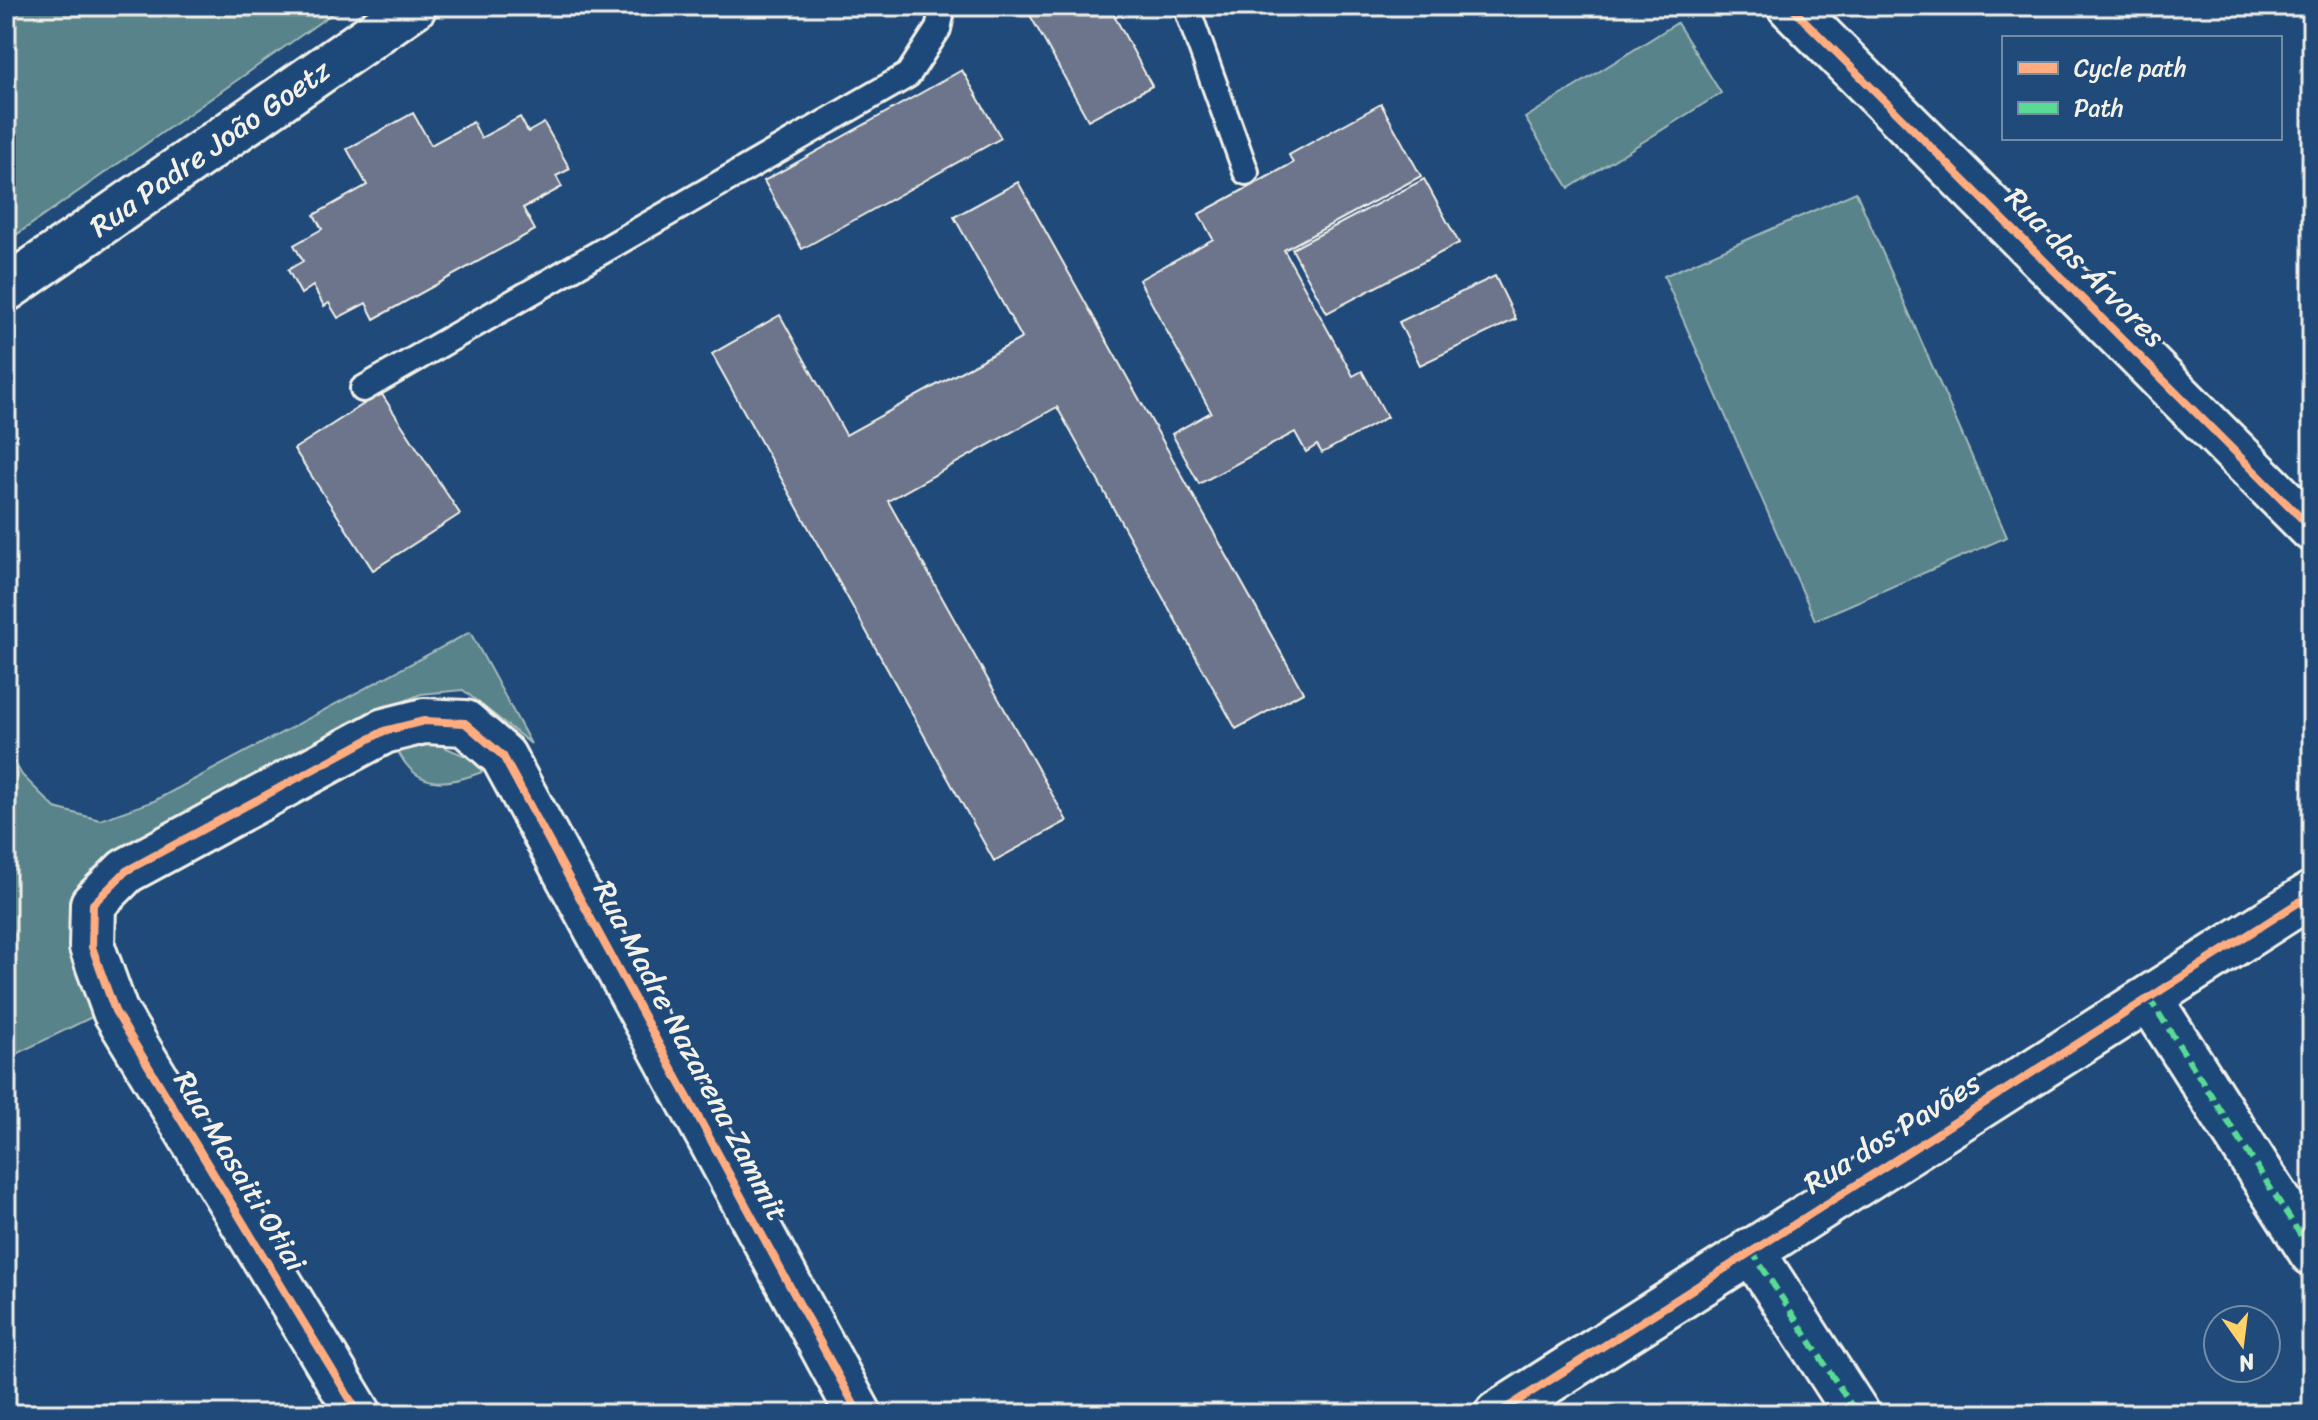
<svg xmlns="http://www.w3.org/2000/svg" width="2318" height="1420" font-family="Sriracha,sans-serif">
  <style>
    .green { fill: #58838a; stroke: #a6bab9; stroke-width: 2 }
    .building { fill: #6c758b; stroke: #f4f1e8; stroke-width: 2 }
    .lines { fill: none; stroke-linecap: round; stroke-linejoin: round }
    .service-casing { stroke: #f4f1e8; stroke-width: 30 }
    .minor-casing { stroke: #f4f1e8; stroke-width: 50 }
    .service { stroke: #1f4a7a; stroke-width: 24 }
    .minor { stroke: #1f4a7a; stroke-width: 44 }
    .quiet { stroke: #5adb95; stroke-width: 6; stroke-dasharray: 12 6; stroke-linecap: butt }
    .cycleway-casing { stroke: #1f4a7a; stroke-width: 13 }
    .cycleway { stroke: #ffac80; stroke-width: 8 }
    .labels { text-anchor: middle; stroke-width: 6; stroke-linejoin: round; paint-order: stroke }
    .street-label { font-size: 30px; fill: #f4f1e8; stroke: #1f4a7a }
  </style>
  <rect width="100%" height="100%" fill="#1f4a7a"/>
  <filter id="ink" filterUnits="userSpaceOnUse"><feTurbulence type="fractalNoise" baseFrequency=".0125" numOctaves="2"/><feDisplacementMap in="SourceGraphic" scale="16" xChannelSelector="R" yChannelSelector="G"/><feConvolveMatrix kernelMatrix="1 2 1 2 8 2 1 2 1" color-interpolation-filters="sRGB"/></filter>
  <g filter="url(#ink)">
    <!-- green -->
    <path class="green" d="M6,6H343L6,242Z
      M1677,23L1721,93L1569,188L1525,118Z
      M1856,192L2007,537L1815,620L1664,276Z
      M470,632L531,744L463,690L421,694L376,713L78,892L70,930L86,995L96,1015L6,1059V747L22,775L55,808L100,820L154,801Z
      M437,744L475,760L482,772C446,786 416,790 397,749Z"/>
    <!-- building -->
    <path class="building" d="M1025,6H1109L1152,86L1088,120Z
      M962,70L1001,138L802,249L764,181Z
      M1381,104L1421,176L1284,250L1353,376L1362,371L1387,417L1322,453L1317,445L1306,452L1295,432L1199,484L1172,434L1211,412L1139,280L1213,239L1199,214L1293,163L1289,155Z
      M413,113L431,145L473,122L481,138L520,117L528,132L544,123L570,169L556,176L562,187L523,208L535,230L374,319L366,303L338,318L329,303L324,306L313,286L301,294L288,270L303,261L294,245L322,229L314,215L367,185L347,149Z
      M1424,179L1459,243L1327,313L1292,249Z
      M1018,182L1303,692L1236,729L1057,407L888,501L1067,821L994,861L712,354L780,315L846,435L1022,338L954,217Z
      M1495,276L1516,319L1420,365L1399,322Z
      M381,393L460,514L373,570L294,449Z"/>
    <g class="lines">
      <defs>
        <path id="service" d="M1186,6L1246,172
          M363,389L908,75L938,29L943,6"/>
        <path id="minor" d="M1790,6L2312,529
          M6,289L414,6
          M2149,998L2312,1253
          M1751,1250L1857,1414
          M359,1414L115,1011L92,947L93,904L126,871L384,731L424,721L465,723L503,756L859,1414
          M1497,1414L2312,894"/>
      </defs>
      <!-- service casing -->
      <use href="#service" class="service-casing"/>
      <!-- minor casing -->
      <use href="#minor" class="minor-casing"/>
      <!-- service -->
      <use href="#service" class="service"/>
      <!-- minor -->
      <use href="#minor" class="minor"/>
      <!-- quiet -->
      <path class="quiet" d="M2149,998L2312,1253
        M1751,1250L1857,1414"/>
      <defs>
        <path id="cycleway" d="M1790,6L2312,529
          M359,1414L115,1011L92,947L93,904L126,871L384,731L424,721L465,723L503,756L859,1414
          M1497,1414L2312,894"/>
      </defs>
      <!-- cycleway casing -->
      <use href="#cycleway" class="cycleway-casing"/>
      <!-- cycleway -->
      <use href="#cycleway" class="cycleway"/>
    </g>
  </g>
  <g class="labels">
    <!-- street labels -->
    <g class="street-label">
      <text transform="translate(210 148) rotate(-35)" y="10">Rua Padre João Goetz</text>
      <text transform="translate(2085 267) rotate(45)" y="10">Rua das Árvores</text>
      <text transform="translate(691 1051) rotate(62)" y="10">Rua Madre Nazarena Zammit</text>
      <text transform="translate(1892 1133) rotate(-32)" y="10">Rua dos Pavões</text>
      <text transform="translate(240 1171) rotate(59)" y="10">Rua Masaiti Otiai</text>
    </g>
  </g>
  <!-- margin -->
  <rect width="2318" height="1420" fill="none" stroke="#1f4a7a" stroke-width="32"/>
  <rect x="16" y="16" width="2286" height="1388" fill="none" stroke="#f4f1e8" stroke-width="3" filter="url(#ink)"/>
  <!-- legend -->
  <rect x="2002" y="36" width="280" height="104" fill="#1f4a7a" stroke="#748da6" stroke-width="2"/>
  <rect x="2018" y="62" width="40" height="12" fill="#ffac80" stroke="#748da6" stroke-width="2"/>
  <text x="2074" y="76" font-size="24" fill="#f4f1e8">Cycle path</text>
  <rect x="2018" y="102" width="40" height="12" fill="#5adb95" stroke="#748da6" stroke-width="2"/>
  <text x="2074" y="116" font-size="24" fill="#f4f1e8">Path</text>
  <!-- north arrow -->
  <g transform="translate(2242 1344) rotate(166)"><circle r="38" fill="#1f4a7a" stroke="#748da6" stroke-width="2"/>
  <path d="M0-6L14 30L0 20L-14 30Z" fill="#ffd166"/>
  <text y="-12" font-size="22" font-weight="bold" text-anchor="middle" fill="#f4f1e8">N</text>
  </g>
</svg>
